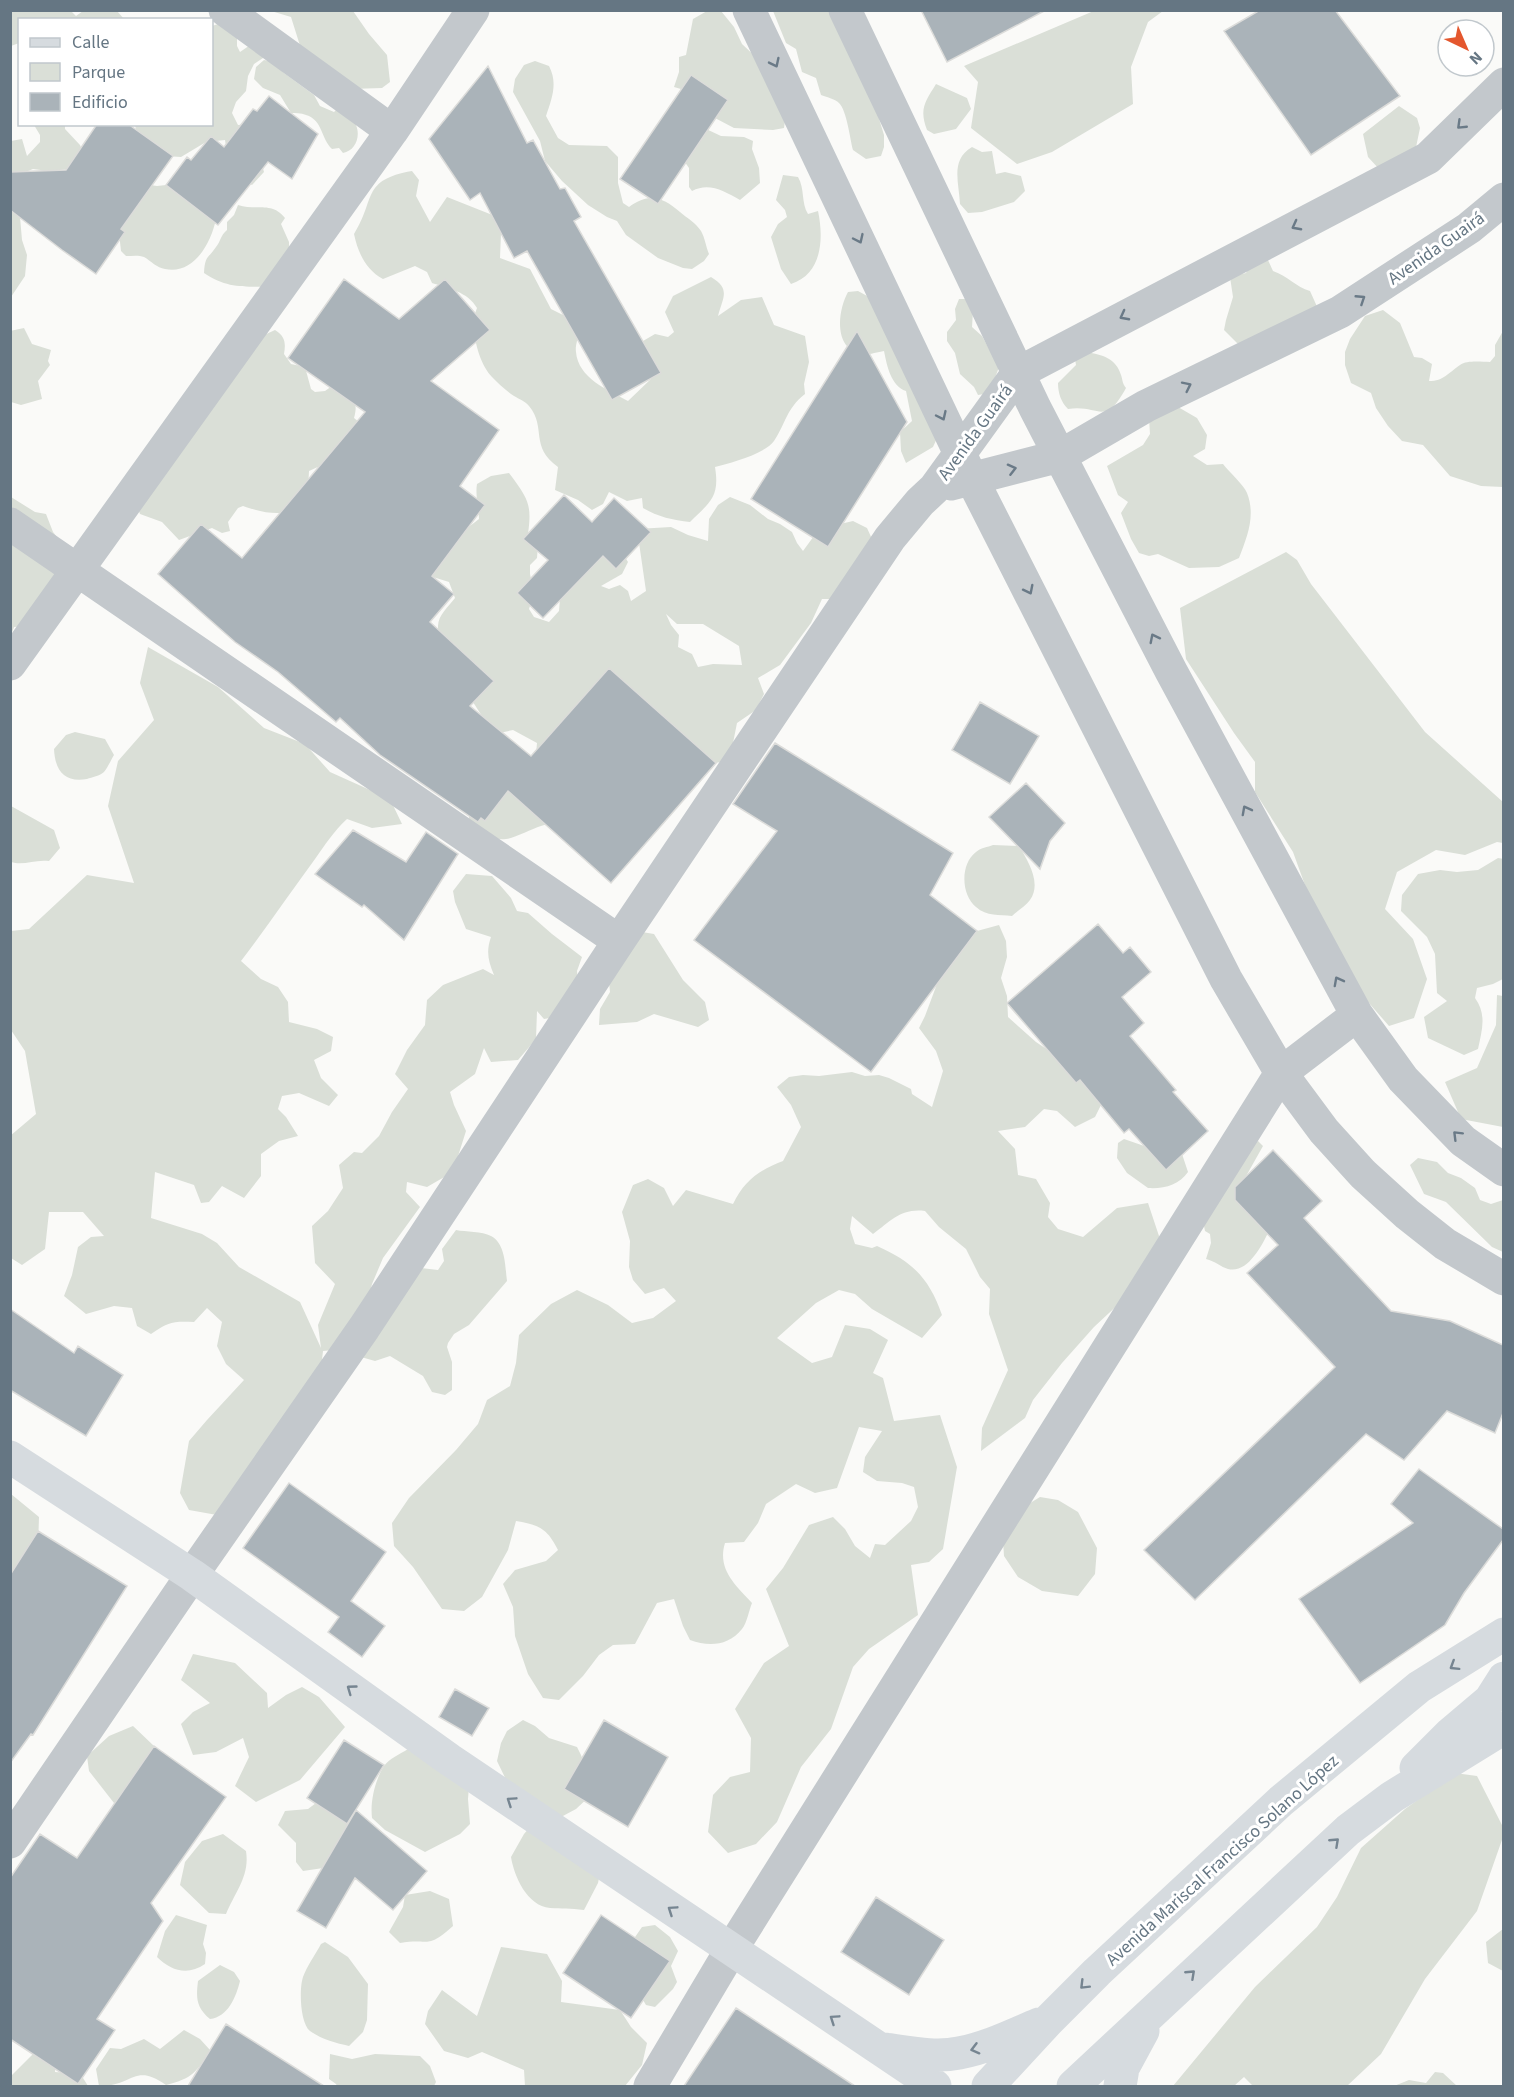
<svg xmlns="http://www.w3.org/2000/svg" width="1514" height="2097" font-family="'Source Sans 3',sans-serif">
  <style>
    .green { fill: #dadfd7; fill-rule: evenodd }
    .building { fill: #aab3b9; stroke: #dcdcda; stroke-width: 1.5 }
    .lines { fill: none; stroke-linecap: round; stroke-linejoin: round }
    .minor { stroke: #c3c8cc; stroke-width: 33 }
    .major { stroke: #d6dbdf; stroke-width: 33 }
    .oneway { stroke: #6a7a87 }
    .oneway2 { stroke: #768591 }
    .labels { text-anchor: middle; stroke-width: 6; stroke-linejoin: round; paint-order: stroke }
    .street-label { font-size: 18px; fill: #657683; stroke: #fff }
  </style>
  <rect width="100%" height="100%" fill="#fafaf8"/>
  <!-- green -->
  <path class="green" d="M11,10L71,11L76,16L83,11H117L124,19L20,20L19,43L11,46Z
    M1096,10L1163,11L1148,22L1131,67L1133,104L1052,152L1017,164L971,128L978,82L964,66Z
    M271,11H353L369,34L387,55L390,82L382,88L351,89L302,52L291,17Z
    M707,11H721L734,27L742,44L759,60L785,121L784,128L773,130L734,128L715,118L705,96L674,87L679,72V57L686,55L693,19Z
    M773,11H846L884,135V147L881,156L866,159L853,150C850,139 847,111 839,103C835,99 826,97 821,95L816,78L802,72L796,49L786,43Z
    M218,24L237,38V46L240,52L256,41L266,56L254,64L248,76L246,91L236,102L232,113L238,125L250,124L264,172L252,185C238,178 227,155 225,140L206,142L181,157L165,156L136,130L135,125L212,124V26Z
    M264,60L273,62L284,73L314,95L320,106L334,112L341,105C346,111 354,118 356,125C361,137 355,151 343,153L339,148L332,149C321,139 323,120 306,115C301,113 295,113 291,113L280,95L263,88L254,79L256,67Z
    M535,61L549,66C558,83 552,98 546,116L558,138L569,145L607,146L618,157V183L623,203L629,207C649,192 663,197 680,212C687,218 696,223 701,231C705,238 706,247 709,254L704,261L692,269L683,268L658,258L626,235L617,221L607,217L588,205L562,181L545,161L540,141L513,92L515,79L524,65Z
    M936,84L967,98L971,109L956,129L934,134L927,130C919,109 925,102 936,84Z
    M1399,106L1417,118L1420,128L1415,152L1380,170L1368,157L1363,134Z
    M34,125H65V129L80,145L85,156L71,169L48,171L33,169L28,171L20,217L22,240L27,255L25,276L11,297V141L22,139L27,156L40,142V135Z
    M704,128L721,136L744,137L753,141L752,149L759,168L760,183L740,200C724,191 709,182 692,191L689,187V168L682,158Z
    M972,147L982,152L992,151L996,174L1005,172L1021,176L1025,191L1014,202L982,212L968,213L960,204C959,182 950,160 972,147Z
    M412,171L419,180L416,196L430,222L447,197L505,220L501,233L500,258L530,269L551,309L563,315L579,333C578,338 575,346 576,352C578,378 608,390 628,401L653,377L643,341L655,334L668,337L674,332L665,312L673,296L711,277C731,289 723,297 718,316L741,300L762,297L774,325L805,336L809,362L804,384L805,394C786,409 786,423 774,441C765,454 730,463 715,467C720,497 710,502 690,522C673,520 658,517 643,508L642,498L627,501L609,492L603,504L592,510L578,500L555,490L558,467C529,446 547,428 529,406C525,401 519,399 514,396C506,391 498,383 492,377C478,363 469,326 477,308C468,292 448,288 432,283L427,272L415,266L383,279C366,270 358,253 354,234C376,199 361,180 412,171Z
    M783,175L798,177C805,189 801,203 808,214L818,211C824,239 822,274 791,284L781,269L771,237L778,224L787,217L785,210L776,200Z
    M144,184L157,186L166,185L177,194L191,198L216,219C211,243 194,275 165,269C157,268 151,261 144,257C139,255 132,256 126,256L121,251L119,233L100,208Z
    M238,205C256,211 272,201 285,218L281,224L289,242V271L276,287C247,286 229,290 204,273C205,255 208,259 216,247C221,241 220,236 227,230V222L234,215Z
    M1267,258L1273,271C1288,276 1296,287 1310,291L1319,311L1240,346L1224,330L1226,320L1233,297L1230,277L1246,273L1250,264Z
    M858,291L869,297L943,425L933,447L906,463L901,451L900,432L912,421L906,391C891,386 887,366 884,351C877,352 866,356 860,354C833,347 838,310 848,292Z
    M959,299H967L973,311L972,327L982,336L999,367L995,378L984,394L978,395L974,387L960,374L955,353L947,341V332L956,320L955,309Z
    M1383,310L1400,323L1414,357L1422,358L1432,364L1429,381C1444,381 1448,373 1460,365C1467,360 1481,362 1490,362L1495,356V345L1503,331V487L1481,486L1450,476L1423,445L1402,441L1388,426L1376,408L1371,393L1351,383L1345,365V352L1350,339L1365,316Z
    M24,328L32,344L51,350L48,361L50,365L38,381L42,399L21,405L11,402L10,331Z
    M275,330C285,336 286,343 284,354L291,364L305,367L311,389L315,392L325,391L332,386C349,395 360,397 354,418L364,426L320,466L309,471L307,508C281,515 269,515 243,506L238,508L228,522L230,531L222,533L212,528L179,540L162,522L140,514L136,503L262,336Z
    M1087,352C1102,355 1116,358 1121,375C1123,381 1122,383 1126,388C1104,428 1100,404 1068,409C1061,402 1058,393 1058,383L1076,365L1075,359Z
    M1178,407L1197,418L1207,435L1205,449L1193,456L1207,465L1223,464C1229,472 1244,485 1247,493C1256,516 1247,537 1239,558L1219,567L1189,568L1158,554L1149,556L1139,553L1131,539L1121,513L1128,502L1118,495L1107,466L1143,445L1150,434L1149,418Z
    M509,473C531,502 532,506 527,542L538,544L537,558L530,565V574L534,594L529,609L534,617L549,622L559,611L562,574L619,547L628,562L622,574L601,586L609,589L620,585L628,591L631,601L646,591L637,529L671,527L688,535L708,541L709,519L718,505L730,497L750,505L768,519L780,524L792,532L797,543L803,551L819,529L853,521L867,528L878,552L845,599H822L811,623L780,665L758,678L764,694L756,710L737,723L733,743L724,761C661,776 603,807 541,826C531,829 515,838 506,839C491,841 480,831 469,823V811L536,754L537,743L513,730L495,734C480,715 437,648 438,626C438,615 449,606 455,598L449,582L433,577L422,563L479,519C479,507 475,495 477,484L491,476ZM666,614L677,624H703L739,646L742,665L713,664L698,667L692,654L678,647L679,635L671,625Z
    M11,497L35,512L46,514L53,532L65,547L68,556L28,626L14,627L11,635Z
    M1286,552L1297,560L1311,584L1425,732L1503,802V843L1497,842L1465,855L1436,850L1397,872L1385,909L1413,939L1427,979L1414,1018L1389,1026L1355,987L1310,899L1293,852L1255,792V762L1234,733L1186,659L1180,608Z
    M148,647L218,687L264,728L305,744L330,772L390,799L402,824L372,828L347,819C334,831 325,845 315,859C290,893 267,927 241,961L261,979L278,987L288,1002L289,1022L317,1029L333,1037L331,1051L314,1060L321,1078L338,1095L329,1106L299,1093L282,1096L278,1109L286,1117L298,1136L279,1141L261,1154V1176L244,1198L222,1186L209,1202L201,1203L194,1185L155,1172L151,1218L202,1234L217,1243L239,1267L300,1302L321,1348L318,1325L335,1284L315,1263L312,1226L328,1211L343,1188L339,1165L354,1152L362,1153L379,1136L392,1112L408,1089L395,1074L407,1050L425,1025L427,1000L443,985L483,969L494,975C488,961 486,951 491,937L466,929L455,902L453,891L466,874L492,876L511,898L517,911L528,913L552,934L582,957L577,971L578,988L556,1017L544,1019L537,1011L536,1039L518,1060L491,1062L484,1048L475,1074L450,1092L454,1105L466,1131L453,1172L427,1187L407,1182L406,1192L420,1207L383,1258L372,1284L364,1317L344,1349L323,1351L321,1368L217,1515L189,1510L180,1493L189,1441L207,1420L244,1380L226,1364L217,1346L222,1322L207,1308L194,1322C173,1321 168,1322 151,1334L137,1326L132,1308L114,1306L86,1314L64,1296L72,1275L78,1247L91,1237L104,1236L83,1212H49L45,1249L22,1265L11,1258L10,1136L36,1114L25,1051L11,1030V931L29,929L87,875L134,883L108,806L118,761L154,720L140,683Z
    M75,732L105,739L114,755C111,760 108,767 104,772C100,776 92,777 87,779C64,783 55,770 54,749L66,735Z
    M11,806L54,830L60,848L49,861C35,859 24,866 11,862Z
    M993,845L1019,846C1028,861 1042,883 1030,900C1026,906 1017,911 1012,916C999,914 987,917 976,907C961,895 960,864 976,852C980,848 988,847 993,845Z
    M1498,858L1504,859L1503,979L1493,984L1477,988L1475,998C1487,1015 1482,1030 1478,1049L1464,1055L1428,1038L1424,1017L1447,1001L1437,993L1435,954L1427,937L1401,911L1402,895L1418,874L1440,870L1457,872L1478,870Z
    M999,925L1006,941L1007,957L1001,978L1007,996L1008,1017L1036,1042L1060,1058L1102,1103L1095,1117L1075,1127L1057,1111L1044,1109L1025,1127L998,1131L1015,1149L1018,1175L1036,1179L1050,1203L1048,1217L1058,1229L1083,1237L1117,1208L1148,1203L1160,1239L1123,1300L1094,1327L1062,1363L1033,1400L1025,1418L981,1451L982,1428L1008,1370L989,1314L990,1289L980,1277L966,1249L939,1227L925,1211C901,1208 891,1221 873,1234L852,1216L850,1229L855,1244L872,1248L877,1246C913,1262 929,1278 942,1315L922,1338L872,1309L855,1294L839,1290L816,1303L777,1338L812,1363L832,1357L845,1325L870,1329L888,1340L873,1373L883,1378L894,1421L940,1415L957,1467L943,1549L929,1562L911,1565L918,1615L869,1649L853,1667L831,1729L801,1767L777,1822L756,1844L728,1853L708,1832L713,1795L730,1777L750,1772L751,1738L735,1709L764,1663L789,1646L766,1589L783,1568L809,1525L833,1517L845,1529L855,1546L870,1558L875,1544L885,1545L911,1521L918,1507L914,1487L902,1483L877,1481L863,1472L865,1457L882,1431L859,1427L837,1488L815,1493L796,1484L766,1504L758,1523L744,1542L725,1543C717,1569 735,1585 752,1603C749,1610 747,1623 742,1629C728,1646 709,1647 690,1640L683,1626L674,1599L657,1603L635,1644L613,1645L599,1655L583,1676L559,1700L543,1698L528,1674L515,1636L513,1607L503,1584L515,1570L546,1561L558,1550C547,1528 539,1525 516,1521L508,1550L482,1597L464,1611L442,1609L413,1567L394,1546L392,1523L409,1498L456,1450L478,1424L487,1400L510,1386L516,1363L519,1335L551,1304L577,1290L608,1305L632,1323L653,1318L676,1301L664,1288L645,1294L633,1280L629,1267L630,1241L622,1212L633,1185L648,1179L664,1188L673,1206L686,1190L733,1204C744,1181 759,1170 783,1161L801,1127L791,1105L777,1087L789,1077L803,1075L819,1076L852,1072L865,1076L879,1075L889,1078L911,1089L912,1094L932,1107L943,1071L936,1051L919,1028L925,1016L937,984L977,931Z
    M636,931L654,934L683,980L705,1002L709,1020L698,1027L654,1014L637,1022L599,1025L600,1009L610,992L609,982Z
    M1497,995L1503,996V1127L1461,1119L1445,1082L1477,1068L1496,1025Z
    M1124,1139L1150,1148L1181,1151L1188,1172C1179,1185 1164,1189 1148,1188L1127,1173L1117,1158L1118,1143Z
    M1258,1141L1263,1146L1245,1178L1268,1233C1261,1247 1247,1274 1228,1269C1221,1267 1215,1261 1206,1259L1211,1243L1210,1234L1205,1231L1203,1221L1251,1144Z
    M1418,1158L1437,1162L1448,1173L1461,1178L1475,1188L1480,1200L1491,1204L1503,1200V1252L1492,1247L1446,1202L1424,1194L1410,1165Z
    M456,1230C466,1232 482,1231 491,1236C506,1244 505,1267 507,1281L469,1325L454,1334L448,1343L447,1347L452,1362V1390L445,1395L432,1392L423,1376L390,1356L375,1361L361,1357L421,1268L438,1270L444,1261L442,1249Z
    M11,1494L39,1517L38,1548L11,1575Z
    M1040,1497L1058,1500L1078,1512L1097,1548L1095,1574L1078,1596L1042,1591L1018,1577L1004,1556L1003,1540L1022,1508Z
    M193,1654L235,1663L267,1693L268,1708L286,1695L302,1687L319,1697L345,1727L300,1780L256,1802L235,1786L249,1757L243,1738L216,1752L193,1755L181,1724L193,1712L210,1703L181,1680Z
    M523,1720L535,1726L549,1738L577,1747C585,1761 589,1778 591,1795L576,1809L561,1817L510,1788L497,1761L501,1743L507,1731Z
    M133,1726L154,1746L128,1797L114,1803L89,1771L87,1756L109,1736Z
    M408,1749L470,1774L468,1799L470,1824L460,1834L425,1852L385,1830L372,1818C370,1802 375,1780 384,1766C389,1759 400,1754 408,1749Z
    M1455,1773L1477,1776L1503,1827V1837L1477,1911L1425,1979L1381,2054L1347,2086H1253L1244,2077L1234,2086H1173L1255,1987L1317,1927L1337,1897L1361,1848L1405,1809Z
    M320,1800L353,1807V1815L359,1834L330,1867L303,1871L296,1862V1843L278,1825L285,1811L308,1809Z
    M537,1819L602,1863L598,1883L584,1910C570,1908 562,1909 550,1908C527,1906 514,1876 511,1857L524,1834Z
    M223,1834L246,1851C250,1876 235,1892 226,1914L209,1913L180,1885L185,1862L202,1841Z
    M430,1891L449,1899L453,1926C426,1950 430,1938 400,1943L389,1932L403,1907L405,1895Z
    M176,1915L207,1925L203,1944L206,1953L205,1964C188,1976 171,1971 157,1957L165,1931Z
    M655,1925L670,1937L678,1951L671,1966L677,1982L673,1989L655,2007L646,2005L640,1995L633,1940L642,1927Z
    M1503,1929V1971L1488,1963L1486,1942Z
    M325,1942L348,1957L368,1984L367,2020L363,2032L349,2046C336,2043 321,2039 310,2031C300,2023 299,1989 303,1977C307,1966 315,1955 321,1944Z
    M501,1947L547,1954L562,1981L561,2002L620,2010L631,2027L647,2043L642,2065L625,2086H525L524,2070L482,2052L468,2058L444,2051L425,2024L428,2011L442,1990L477,2016Z
    M220,1965L234,1972L240,1981C236,1997 228,2017 210,2019C196,2007 196,1998 198,1981Z
    M184,2030L200,2039L210,2050C196,2073 193,2078 166,2085C134,2062 132,2087 99,2086L96,2069L110,2048L121,2049L144,2039L160,2049Z
    M56,2052L55,2072L67,2073L83,2078L88,2086H11V2076L33,2054Z
    M330,2054L352,2059L375,2054L420,2056L430,2066L436,2082L434,2086H337L336,2084L329,2079Z
    M1435,2072L1443,2073L1457,2086H1394L1409,2080L1426,2083Z"/>
  <!-- building -->
  <path class="building" d="M921,10H1046L947,62Z
    M1260,10H1335L1400,96L1311,155L1224,31Z
    M488,66L527,143L533,140L560,189L565,188L581,217L574,221L661,373L612,400L527,251L514,258L480,193L470,200L429,139Z
    M691,75L728,100L658,204L620,179Z
    M269,96L318,134L292,179L268,162L218,225L166,185L187,157L191,160L211,136L224,147L253,109L257,111Z
    M97,124H128L173,156L121,229L125,232L96,274L62,250L10,210V172L66,170Z
    M344,279L399,319L445,279L490,330L431,381L499,430L460,486L485,505L432,576L454,594L430,622L494,681L470,706L531,756L609,668L716,763L611,883L508,791L485,821L481,818L478,822L380,755L340,718L336,722L278,672L235,642L158,574L201,524L242,558L365,412L288,358Z
    M857,331L907,422L828,547L751,499Z
    M564,495L592,522L614,498L651,532L616,569L603,556L543,618L517,593L548,560L523,539Z
    M980,702L1039,736L1010,784L952,750Z
    M775,743L953,853L930,895L977,931L871,1072L694,940L777,831L733,804Z
    M1026,783L1065,823L1050,841L1040,869L989,817Z
    M353,830L406,862L426,832L458,854L404,940L364,905L362,907L315,874Z
    M1098,924L1123,953L1130,947L1151,972L1122,997L1144,1023L1130,1036L1176,1090L1173,1092L1208,1131L1166,1170L1129,1129L1124,1133L1080,1080L1076,1083L1007,1003Z
    M1273,1150L1322,1201L1304,1218L1391,1311L1450,1321L1503,1345V1413L1495,1433L1447,1411L1404,1460L1366,1434L1195,1600L1144,1550L1335,1367L1247,1273L1278,1245L1235,1200V1187Z
    M10,1309L74,1353L78,1346L123,1375L86,1436L10,1390Z
    M1419,1469L1503,1529V1540L1464,1593L1445,1625L1360,1683L1299,1599L1413,1523L1391,1504Z
    M289,1483L386,1552L351,1601L385,1626L362,1657L328,1632L339,1617L243,1548Z
    M38,1531L127,1586L33,1735L31,1734L10,1763V1575Z
    M455,1689L489,1708L472,1736L439,1717Z
    M604,1720L668,1757L628,1827L564,1789Z
    M344,1740L384,1765L347,1824L307,1798Z
    M154,1746L226,1797L151,1903L163,1921L97,2019L115,2030L78,2084L10,2039V1878L40,1834L77,1858Z
    M356,1810L427,1871L393,1910L355,1878L326,1928L297,1911Z
    M876,1897L944,1940L909,1995L841,1952Z
    M601,1915L670,1961L631,2018L563,1973Z
    M736,2008L855,2086H684Z
    M226,2024L324,2086H188Z"/>
  <g class="lines">
    <!-- minor -->
    <path class="minor" d="M225,10L392,131
      M749,10L972,479L1226,979L1281,1073L1324,1131L1363,1174L1407,1214L1445,1244L1504,1279
      M845,10L1035,408L1171,671L1357,1015L1403,1079L1463,1141L1504,1170
      M951,484L1060,456L1146,406L1340,312L1469,228L1504,199
      M10,524L619,941
      M10,664L392,131L473,10
      M10,1842L192,1575L364,1328L619,941L890,538L920,502L935,488L1018,373L1428,158L1504,84
      M650,2086L731,1950L1281,1073L1357,1015"/>
    <!-- major -->
    <path class="major" d="M10,1457L192,1575L450,1760L935,2086
      M1416,1768L1451,1733L1490,1700L1504,1678
      M883,2049C908,2052 934,2058 959,2053C987,2048 1013,2035 1039,2024
      M988,2086L1049,2020L1097,1972L1281,1801L1419,1687L1504,1634
      M1073,2086L1348,1830L1392,1797L1504,1728
      M1120,2086L1123,2068L1143,2031"/>
  </g>
  <!-- one-way arrows -->
  <defs><path id="oneway-chevron" d="M-2-3.5L2.5 0L-2 3.5" fill="none" stroke-width="1.6" stroke-linecap="round" stroke-linejoin="round" transform="scale(1.5)"/></defs>
  <g class="oneway">
    <use href="#oneway-chevron" transform="translate(775 63) rotate(64)"/>
    <use href="#oneway-chevron" transform="translate(1461 125) rotate(136)"/>
    <use href="#oneway-chevron" transform="translate(1296 226) rotate(152)"/>
    <use href="#oneway-chevron" transform="translate(859 239) rotate(65)"/>
    <use href="#oneway-chevron" transform="translate(1361 299) rotate(-33)"/>
    <use href="#oneway-chevron" transform="translate(1124 316) rotate(152)"/>
    <use href="#oneway-chevron" transform="translate(1187 386) rotate(-26)"/>
    <use href="#oneway-chevron" transform="translate(942 416) rotate(65)"/>
    <use href="#oneway-chevron" transform="translate(1012 469) rotate(-14)"/>
    <use href="#oneway-chevron" transform="translate(1029 590) rotate(63)"/>
    <use href="#oneway-chevron" transform="translate(1154 638) rotate(-117)"/>
    <use href="#oneway-chevron" transform="translate(1246 810) rotate(-118)"/>
    <use href="#oneway-chevron" transform="translate(1338 981) rotate(-118)"/>
    <use href="#oneway-chevron" transform="translate(1457 1135) rotate(-135)"/>
  </g>
  <g class="oneway2">
    <use href="#oneway-chevron" transform="translate(1454 1666) rotate(148)"/>
    <use href="#oneway-chevron" transform="translate(351 1689) rotate(-144)"/>
    <use href="#oneway-chevron" transform="translate(511 1801) rotate(-146)"/>
    <use href="#oneway-chevron" transform="translate(1335 1842) rotate(-43)"/>
    <use href="#oneway-chevron" transform="translate(672 1910) rotate(-146)"/>
    <use href="#oneway-chevron" transform="translate(1191 1974) rotate(-43)"/>
    <use href="#oneway-chevron" transform="translate(1084 1985) rotate(135)"/>
    <use href="#oneway-chevron" transform="translate(834 2019) rotate(-146)"/>
    <use href="#oneway-chevron" transform="translate(975 2049) rotate(165)"/>
  </g>
  <g class="labels">
    <!-- street labels -->
    <g class="street-label">
      <text transform="translate(1436 248) rotate(-35)" y="6">Avenida Guairá</text>
      <text transform="translate(975 432) rotate(-54)" y="6">Avenida Guairá</text>
      <text transform="translate(1222 1860) rotate(-42)" y="6">Avenida Mariscal Francisco Solano López</text>
    </g>
  </g>
  <!-- border -->
  <rect width="1514" height="2097" fill="none" stroke="#657683" stroke-width="24"/>
  <!-- legend -->
  <rect x="18" y="18" width="195" height="108" fill="#ffffff" stroke="#c1c8cd" stroke-width="1.5"/>
  <rect x="30" y="38" width="30" height="9" fill="#d6dbdf" stroke="#c1c8cd" stroke-width="1.5"/>
  <text x="72" y="48" font-size="18" fill="#657683">Calle</text>
  <rect x="30" y="63" width="30" height="18" fill="#dadfd7" stroke="#c1c8cd" stroke-width="1.5"/>
  <text x="72" y="78" font-size="18" fill="#657683">Parque</text>
  <rect x="30" y="93" width="30" height="18" fill="#aab3b9" stroke="#c1c8cd" stroke-width="1.5"/>
  <text x="72" y="108" font-size="18" fill="#657683">Edificio</text>
  <!-- north arrow -->
  <g transform="translate(1466 48) rotate(136)"><circle r="28" fill="#ffffff" stroke="#c1c8cd" stroke-width="1.5"/>
  <path d="M0-4.5L10 22L0 15L-10 22Z" fill="#e4572e"/>
  <text y="-9" font-size="16" font-weight="bold" text-anchor="middle" fill="#657683">N</text>
  </g>
</svg>
